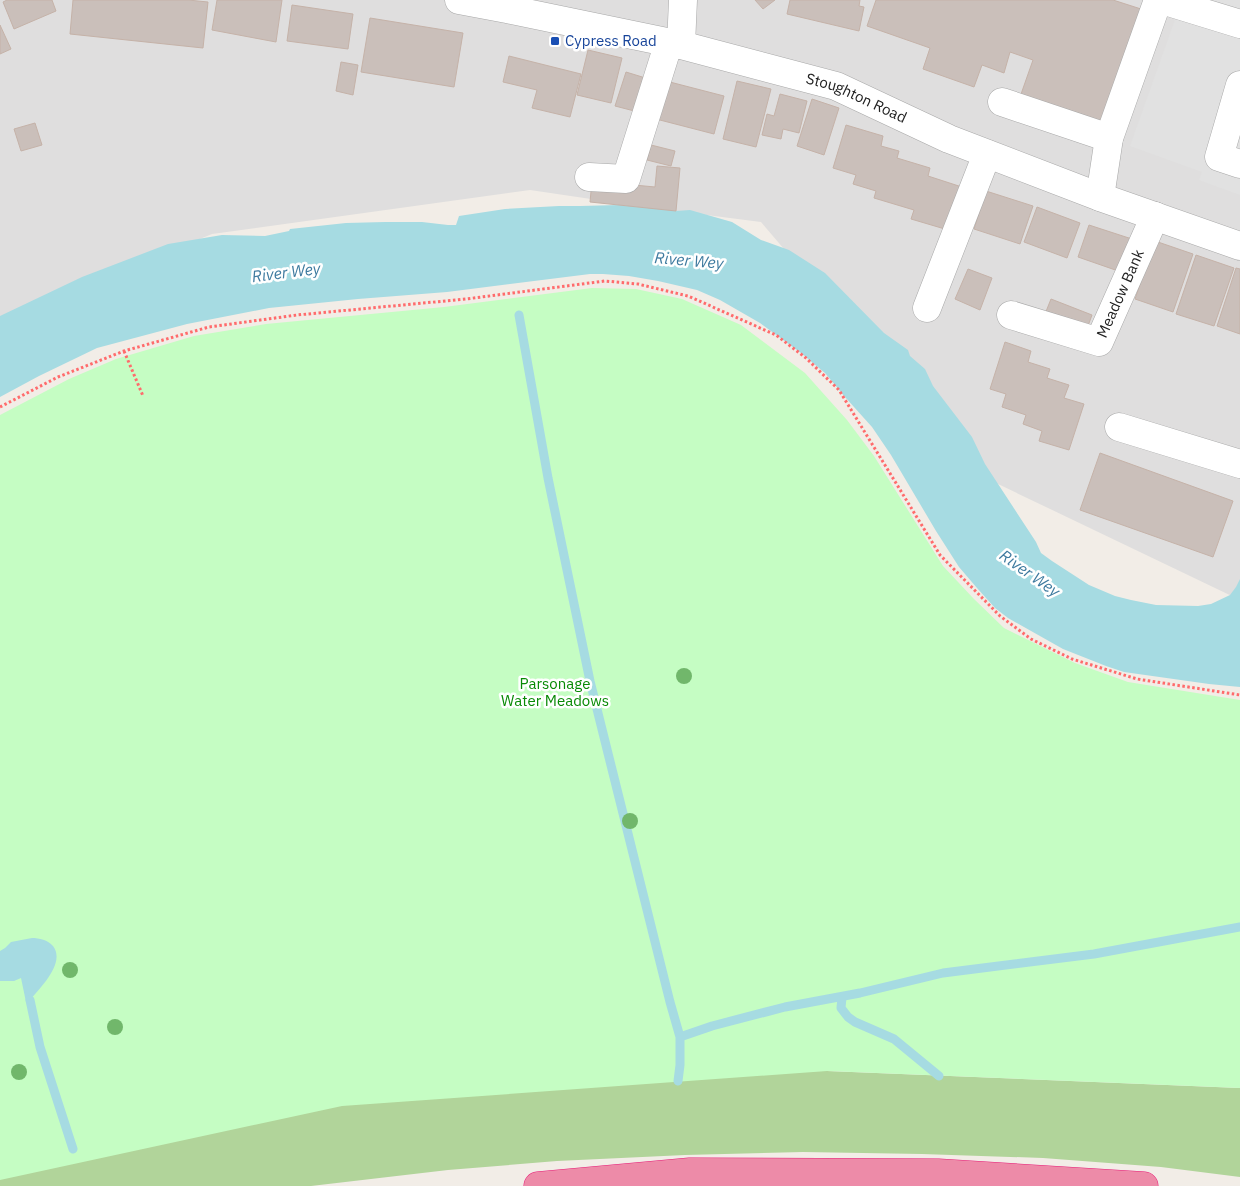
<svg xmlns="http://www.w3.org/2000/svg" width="1240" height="1186" font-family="'IBM Plex Sans',sans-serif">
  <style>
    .residential { fill: #dfdede }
    .forest { fill: #b1d49a }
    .park { fill: #c5fdc3 }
    .parking { fill: #e1e1e1 }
    .water { fill: #a6dbe2 }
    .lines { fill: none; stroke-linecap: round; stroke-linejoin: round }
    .stream { stroke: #a6dbe2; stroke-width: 9 }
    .building { fill: #cabfba; stroke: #c5b2a8 }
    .minor-casing { stroke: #a8a8a8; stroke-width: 29 }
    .highway-casing { stroke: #e71e79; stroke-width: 29 }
    .path { stroke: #ff6b6c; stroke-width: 3; stroke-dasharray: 2.5 2.5; stroke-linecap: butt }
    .minor { stroke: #fff; stroke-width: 28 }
    .highway { stroke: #ed8ba8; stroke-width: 28 }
    .tree { fill: #71b76b }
    .transit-dot { fill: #1a4fb4; stroke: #fff; stroke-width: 2 }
    .labels { text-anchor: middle; stroke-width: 5; stroke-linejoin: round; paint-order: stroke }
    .transit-label { font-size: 15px; fill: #164399; stroke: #fff; text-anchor: start }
    .street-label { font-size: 15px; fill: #212121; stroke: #fff }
    .park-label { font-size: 15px; fill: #088a05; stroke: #fff }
    .water-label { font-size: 16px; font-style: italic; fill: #3e7a9f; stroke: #fff }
  </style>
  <rect width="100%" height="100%" fill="#f2ede7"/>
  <!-- residential -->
  <path class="residential" d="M0,0H1240V581L1238,599L975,473L761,222L652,208L530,190L212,234L0,321Z"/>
  <!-- forest -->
  <path class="forest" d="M827,1071L1240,1088V1177L1161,1167L1043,1158L922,1154L803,1152L685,1155L557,1161L448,1170L311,1186H0V1137L150,1077Z"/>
  <!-- park -->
  <path class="park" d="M592,288L636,289L682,299L741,325L805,373L847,420L874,456L943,566L974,599L1004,628L1075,663L1128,682L1240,700V1088L827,1071L342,1106L0,1180V415L69,379L116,359L194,336L266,324L444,307Z"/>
  <!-- parking -->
  <path class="parking" d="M1182,0H1240V195L1199,180L1202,172L1130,146Z"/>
  <!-- water -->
  <path class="water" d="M619,205L670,209L676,211L690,210L732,222L761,240L789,250L825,273L884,333L908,350L910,356L925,369L933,386L972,437L985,464L1036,542L1041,553L1052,561L1089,585L1115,596L1131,600L1156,605L1198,606L1211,604L1230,595L1236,587L1240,579V687L1209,684L1124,672L1106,666L1063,649L1008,618L995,608L977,588L959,567L936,531L891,455L872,427L845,397L825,373L801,353L760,323L720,300L697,290L658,281L629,276L603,274H590L447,292L358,299L269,308L187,324L97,348L39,376L0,397V316L82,277L168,244L222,235L265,236L289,231L290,229L346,223L385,222H422L448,225H456L459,216L505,209L559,206H580Z
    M32,938C39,938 48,940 53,946C66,963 40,988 30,1000L26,1002L21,978L14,981H0V951L5,948L11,942Z"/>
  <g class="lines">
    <!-- stream -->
    <path class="stream" d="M519,315L548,478L590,681L670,1002L680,1037V1065L678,1081
      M842,997L841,1008L848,1017L855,1022L894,1039L939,1076
      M30,1000L40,1047L73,1149
      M680,1037L712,1026L785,1007L860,993L943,973L1094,954L1240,927"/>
  </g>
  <!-- building -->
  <path class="building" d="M7,0H52L56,11L14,29L3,2Z
    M73,0H188L208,2L203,48L70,34Z
    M217,0H282L276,42L212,30Z
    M755,0H775L763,9Z
    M790,0H860L859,6L864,7L859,31L787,14Z
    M876,0H1113L1141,9L1101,124L1020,97L1033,60L1010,52L1004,73L982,65L974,87L923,69L930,48L867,26Z
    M292,5L353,14L348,49L287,41Z
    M370,18L463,33L454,87L361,72Z
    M0,25L11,49L0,54Z
    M588,50L622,58L611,103L577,95Z
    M509,56L581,74L570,117L532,108L537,90L503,82Z
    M341,62L358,65L353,95L336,91Z
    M626,72L652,80L642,113L615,106Z
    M666,81L724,96L714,134L656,119Z
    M737,81L771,89L756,147L723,139Z
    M780,94L807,101L799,133L783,129L781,139L762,135L767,114L774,116Z
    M812,99L839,108L824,155L797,146Z
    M35,123L42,145L21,151L14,129Z
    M846,125L883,136L881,146L899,151L897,158L930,168L928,176L968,189L955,232L911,219L914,210L874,198L876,191L853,184L856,175L833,168Z
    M651,145L675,151L671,166L647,160Z
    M657,166L680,168L676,211L590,202L592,181L655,187Z
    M986,191L1033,206L1020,244L974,229Z
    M1037,207L1080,223L1067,258L1024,242Z
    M1089,225L1135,240L1124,273L1078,257Z
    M1155,241L1193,254L1173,312L1135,299Z
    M1196,255L1234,268L1214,326L1176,314Z
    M1236,268L1240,269V334L1217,326Z
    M968,269L992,278L980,310L955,299Z
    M1051,299L1092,315L1085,334L1043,319Z
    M1005,342L1031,351L1028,362L1050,369L1047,378L1069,385L1064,398L1084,404L1069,450L1039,441L1042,431L1023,424L1026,415L1002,407L1006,394L990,389Z
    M1100,453L1233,501L1213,557L1080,510Z"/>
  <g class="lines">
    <defs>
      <g id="minor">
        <path id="s1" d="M459,0L507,9L681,45L836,86L949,139L1100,197L1240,246"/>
        <path d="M1162,0L1240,24"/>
        <path d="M681,45L683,0"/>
        <path d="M1240,85L1219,157L1240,164"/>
        <path d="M1002,102L1109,138"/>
        <path d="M589,177L626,179L669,42"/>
        <path d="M1100,197L1109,138L1158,0"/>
        <path d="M927,308L987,154"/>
        <path id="s2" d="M1011,315L1099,342L1155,216"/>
        <path d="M1119,427L1240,464"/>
      </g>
      <path id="highway" d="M538,1186L690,1172L938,1173L1144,1186"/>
    </defs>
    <!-- minor casing -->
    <use href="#minor" class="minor-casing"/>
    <!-- highway casing -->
    <use href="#highway" class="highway-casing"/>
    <!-- path -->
    <path class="path" d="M124,351L143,396
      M0,407L58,377L124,351L209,327L297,315L466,299L605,281L638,284L688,296L776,335L806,358L839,390L940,555L1000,616L1031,639L1072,659L1137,679L1240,695"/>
    <!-- minor -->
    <use href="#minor" class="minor"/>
    <!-- highway -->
    <use href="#highway" class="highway"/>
  </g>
  <!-- trees -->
  <g class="tree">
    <circle cx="684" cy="676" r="8"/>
    <circle cx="630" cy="821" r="8"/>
    <circle cx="70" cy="970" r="8"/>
    <circle cx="115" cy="1027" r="8"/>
    <circle cx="19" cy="1072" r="8"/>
  </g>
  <!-- markers -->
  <rect class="transit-dot" x="550" y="36" width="10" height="10" rx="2.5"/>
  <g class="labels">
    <!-- transit labels -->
    <g class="transit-label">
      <text x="565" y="46">Cypress Road</text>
    </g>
    <!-- street labels -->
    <g class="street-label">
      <text dy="5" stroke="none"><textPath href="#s1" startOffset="410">Stoughton Road</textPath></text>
      <text dy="5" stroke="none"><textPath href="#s2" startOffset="145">Meadow Bank</textPath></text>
    </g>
    <!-- park labels -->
    <g class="park-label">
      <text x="555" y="689">Parsonage<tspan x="555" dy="17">Water Meadows</tspan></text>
    </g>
    <!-- water labels -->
    <g class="water-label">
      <text transform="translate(689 260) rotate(5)" y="6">River Wey</text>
      <text transform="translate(286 272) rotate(-7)" y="6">River Wey</text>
      <text transform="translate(1030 573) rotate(35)" y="6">River Wey</text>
    </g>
  </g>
</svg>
